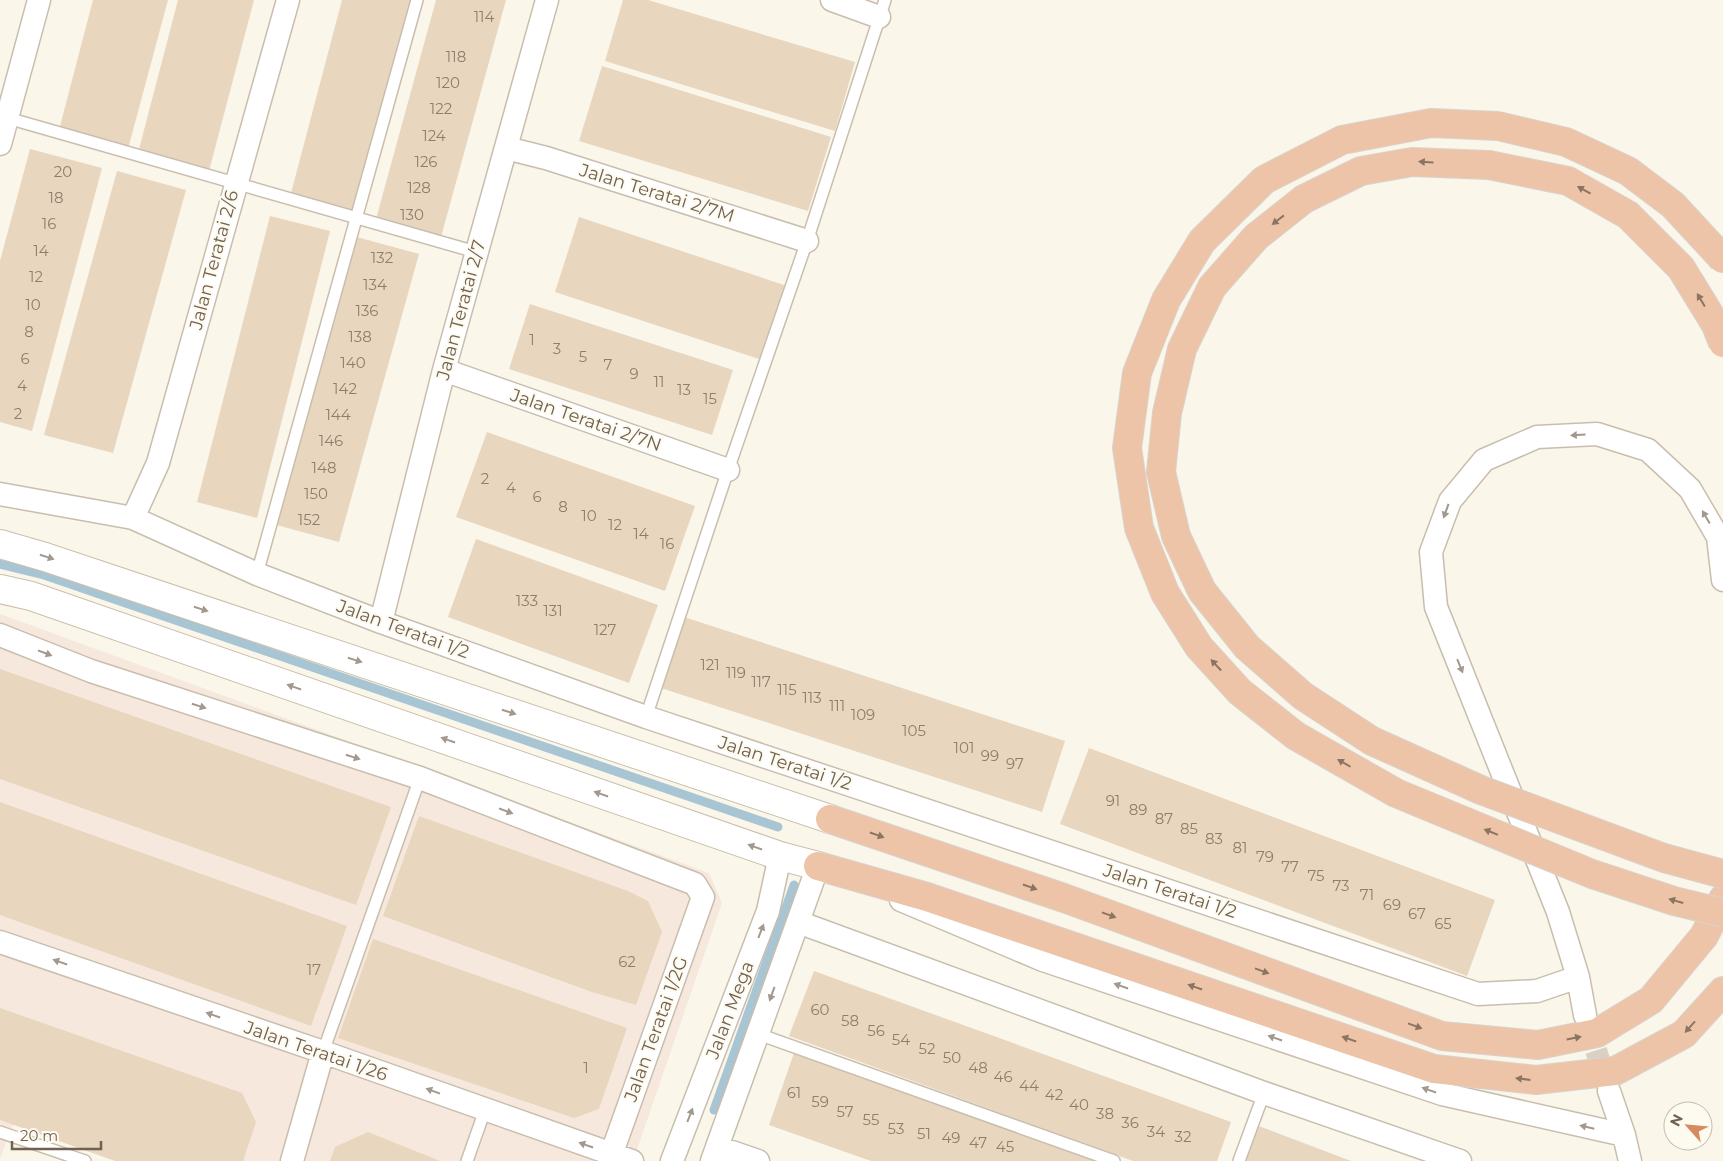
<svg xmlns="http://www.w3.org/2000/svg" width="1723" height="1161" font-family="Montserrat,sans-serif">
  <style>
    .commercial { fill: #f6e8dc }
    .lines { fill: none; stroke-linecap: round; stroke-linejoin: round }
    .stream { stroke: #a7c5d3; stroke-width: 9 }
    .building { fill: #e8d6bf }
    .minor-tunnel { stroke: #d8d1c4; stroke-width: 22; stroke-dasharray: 22 11; stroke-linecap: butt }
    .service-casing { stroke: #c9beae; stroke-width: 14 }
    .minor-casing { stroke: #c9beae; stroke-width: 25 }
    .secondary-casing { stroke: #ccbfac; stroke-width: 30 }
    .motorway-casing { stroke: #d8d3ce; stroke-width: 30 }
    .service { stroke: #fff; stroke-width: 11 }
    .minor { stroke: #fff; stroke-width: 22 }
    .secondary { stroke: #fff; stroke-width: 28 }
    .motorway { stroke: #edc4a8; stroke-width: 28 }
    .motorway-bridge-casing { stroke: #d8d3ce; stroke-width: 30; stroke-linecap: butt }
    .motorway-bridge { stroke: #edc4a8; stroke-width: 28 }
    .oneway { fill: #8b7562 }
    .oneway2 { fill: #a3988d }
    .labels { text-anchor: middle; stroke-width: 4; stroke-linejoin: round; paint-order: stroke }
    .number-label { font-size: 15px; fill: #907e6c }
    .street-label { font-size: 18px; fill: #726150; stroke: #fdfaf0 }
  </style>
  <rect width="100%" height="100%" fill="#faf6ea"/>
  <!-- commercial -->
  <path class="commercial" d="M0,614L709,873L722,903L633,1161H121L14,1122L0,1159Z"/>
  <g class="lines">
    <!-- stream -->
    <path class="stream" d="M0,564L44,575L778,827
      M714,1110L794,885"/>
  </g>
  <!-- building -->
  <path class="building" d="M93,0H168L128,149L59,130Z
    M178,0H254L209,171L138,153Z
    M342,0H412L355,215L290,197Z
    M436,0H506L441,237L376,219Z
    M623,0H648L855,62L835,131L605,61Z
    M602,66L831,137L808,211L579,141Z
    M30,149L102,168L32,431L0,422V261Z
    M117,171L186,190L113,453L44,435Z
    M270,216L330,231L257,518L197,502Z
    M579,217L787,286L762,360L555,292Z
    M353,236L419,254L339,542L273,524Z
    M530,304L733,370L712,435L509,369Z
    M487,432L695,506L665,591L456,517Z
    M476,539L658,605L629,683L448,617Z
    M684,617L1065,741L1042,812L661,688Z
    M0,669L391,807L356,905L0,779Z
    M1089,748L1495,900L1467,976L1060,824Z
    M0,802L347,926L311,1026L0,915Z
    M419,816L628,891L648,901L662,932L636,1005L592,992L383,916Z
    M373,939L627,1028L599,1109L574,1118L338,1038Z
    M814,971L1231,1122L1217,1161H1133L789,1036Z
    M0,1008L242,1093L256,1122L243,1161H115L0,1120Z
    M794,1053L820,1062L1101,1161H871L769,1125Z
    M1256,1125L1351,1161H1242Z
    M368,1132L440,1161H330L335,1147Z"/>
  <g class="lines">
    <!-- minor-tunnel -->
    <path class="minor-tunnel" d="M1586,1019L1608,1088"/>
    <defs>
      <path id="service" d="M4,117L476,252
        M257,574L417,0
        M646,717L728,470L807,241L885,0
        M758,1034L1114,1161
        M323,1052L420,778
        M0,1132L85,1161
        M467,1161L485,1110
        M1239,1161L1264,1093"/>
      <path id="minor" d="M832,0L879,17
        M0,144L39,0
        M506,148L546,158L807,241
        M444,370L728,470
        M0,494L133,518L257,574L381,622L646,717L1478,994L1537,991L1578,977
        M133,518L158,463L288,0
        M381,622L444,370L547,0
        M0,635L91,671L420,778L695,884L703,897L609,1161
        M901,900L1043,960L1442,1094L1624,1135L1609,1091
        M798,922L1264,1093L1460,1161
        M0,942L323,1052L632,1161
        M1585,1015L1578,977L1558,912L1436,607L1431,552L1450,501L1484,460L1537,437L1597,434L1648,450L1690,489L1718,537L1723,580
        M1624,1135L1630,1161
        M717,1147L758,1161
        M292,1161L323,1052
        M672,1161L768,911L780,856
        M712,1161L818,866L832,872"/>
      <path id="secondary" d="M0,544L45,557L830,819
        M0,589L31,596L780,856L818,866"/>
      <path id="motorway" d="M830,819L1064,898L1442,1036L1538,1045L1597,1033L1651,1000L1704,936L1723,899
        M818,866L927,897L1434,1069L1536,1080L1615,1071L1684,1034L1723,991"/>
    </defs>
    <!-- service casing -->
    <use href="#service" class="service-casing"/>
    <!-- minor casing -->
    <use href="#minor" class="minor-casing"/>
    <!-- secondary casing -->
    <use href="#secondary" class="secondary-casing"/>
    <!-- motorway casing -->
    <use href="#motorway" class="motorway-casing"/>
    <!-- service -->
    <use href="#service" class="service"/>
    <!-- minor -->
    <use href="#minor" class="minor"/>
    <!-- secondary -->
    <use href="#secondary" class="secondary"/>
    <!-- motorway -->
    <use href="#motorway" class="motorway"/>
    <defs>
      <path id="motorway-bridge" d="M1723,259L1673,205L1628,171L1566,142L1498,126L1431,123L1342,140L1264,180L1202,241L1166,300L1137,373L1127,448L1139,528L1165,593L1199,647L1240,692L1296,736L1396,793L1592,874L1674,901L1723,913
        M1723,343L1716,325L1681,268L1628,215L1568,181L1489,165L1412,162L1361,171L1304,199L1256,237L1212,287L1182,349L1167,413L1161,472L1176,536L1202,591L1247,647L1303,696L1372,741L1481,790L1664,858L1723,874"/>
    </defs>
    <!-- motorway-bridge casing -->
    <use href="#motorway-bridge" class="motorway-bridge-casing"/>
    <!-- motorway-bridge -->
    <use href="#motorway-bridge" class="motorway-bridge"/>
  </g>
  <!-- one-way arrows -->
  <defs><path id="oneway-solid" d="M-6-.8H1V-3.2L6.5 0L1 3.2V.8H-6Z" transform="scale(1.25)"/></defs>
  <g class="oneway">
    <use href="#oneway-solid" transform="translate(1426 162) rotate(-177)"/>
    <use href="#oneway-solid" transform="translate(1584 190) rotate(-151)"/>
    <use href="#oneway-solid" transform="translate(1278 220) rotate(142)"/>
    <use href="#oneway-solid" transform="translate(1701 300) rotate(-121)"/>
    <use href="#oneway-solid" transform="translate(1216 665) rotate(-133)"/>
    <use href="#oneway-solid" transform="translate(1344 763) rotate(-150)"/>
    <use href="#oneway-solid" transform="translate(1491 832) rotate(-158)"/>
    <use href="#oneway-solid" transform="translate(877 835) rotate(19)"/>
    <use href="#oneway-solid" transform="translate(1030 887) rotate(19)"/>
    <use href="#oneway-solid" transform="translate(1676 901) rotate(-164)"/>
    <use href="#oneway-solid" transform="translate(1109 915) rotate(20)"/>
    <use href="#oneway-solid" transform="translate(1262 971) rotate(20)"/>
    <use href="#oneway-solid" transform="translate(1195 987) rotate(-161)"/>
    <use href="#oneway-solid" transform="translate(1415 1026) rotate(20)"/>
    <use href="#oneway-solid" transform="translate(1690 1027) rotate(132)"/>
    <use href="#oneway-solid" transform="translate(1574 1038) rotate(-11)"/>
    <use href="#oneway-solid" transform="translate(1349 1039) rotate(-161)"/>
    <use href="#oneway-solid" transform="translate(1523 1079) rotate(-173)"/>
  </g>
  <g class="oneway2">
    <use href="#oneway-solid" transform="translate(1578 435) rotate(177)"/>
    <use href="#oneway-solid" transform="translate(1446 511) rotate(110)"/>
    <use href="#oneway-solid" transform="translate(1706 517) rotate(-120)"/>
    <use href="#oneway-solid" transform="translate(47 557) rotate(18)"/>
    <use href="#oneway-solid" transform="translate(201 609) rotate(18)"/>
    <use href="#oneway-solid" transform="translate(45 653) rotate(21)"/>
    <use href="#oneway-solid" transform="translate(355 660) rotate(18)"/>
    <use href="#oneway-solid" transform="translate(1460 666) rotate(68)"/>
    <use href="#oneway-solid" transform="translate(294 687) rotate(-161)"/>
    <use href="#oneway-solid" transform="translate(199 706) rotate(18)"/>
    <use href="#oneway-solid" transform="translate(509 712) rotate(18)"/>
    <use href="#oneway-solid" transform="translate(448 740) rotate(-161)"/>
    <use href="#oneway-solid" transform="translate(353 757) rotate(18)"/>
    <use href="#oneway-solid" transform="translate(601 794) rotate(-161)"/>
    <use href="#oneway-solid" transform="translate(506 811) rotate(21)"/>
    <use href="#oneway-solid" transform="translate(755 847) rotate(-161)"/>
    <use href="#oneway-solid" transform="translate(761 931) rotate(-69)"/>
    <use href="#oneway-solid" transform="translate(60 962) rotate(-161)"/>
    <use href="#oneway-solid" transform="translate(1121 986) rotate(-161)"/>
    <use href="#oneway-solid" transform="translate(772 994) rotate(110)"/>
    <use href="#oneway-solid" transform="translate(213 1015) rotate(-161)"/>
    <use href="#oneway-solid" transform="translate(1275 1038) rotate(-161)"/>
    <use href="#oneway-solid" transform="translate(1429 1090) rotate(-161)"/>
    <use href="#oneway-solid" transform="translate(433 1091) rotate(-160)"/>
    <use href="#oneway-solid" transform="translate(690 1115) rotate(-69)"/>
    <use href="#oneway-solid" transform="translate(1587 1127) rotate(-167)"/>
    <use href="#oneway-solid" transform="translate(586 1145) rotate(-161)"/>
  </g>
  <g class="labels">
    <!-- number labels -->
    <g class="number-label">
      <text x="484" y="22">114</text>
      <text x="456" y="62">118</text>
      <text x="448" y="88">120</text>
      <text x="441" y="114">122</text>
      <text x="434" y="141">124</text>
      <text x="426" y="167">126</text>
      <text x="63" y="177">20</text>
      <text x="419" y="193">128</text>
      <text x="56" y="203">18</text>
      <text x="412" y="220">130</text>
      <text x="49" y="229">16</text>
      <text x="41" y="256">14</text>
      <text x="382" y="263">132</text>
      <text x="36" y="282">12</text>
      <text x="375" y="290">134</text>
      <text x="33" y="310">10</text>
      <text x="367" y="316">136</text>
      <text x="29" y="337">8</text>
      <text x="360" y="342">138</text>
      <text x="532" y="345">1</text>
      <text x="557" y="354">3</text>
      <text x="583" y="362">5</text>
      <text x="25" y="364">6</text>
      <text x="353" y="368">140</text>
      <text x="608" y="370">7</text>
      <text x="634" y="379">9</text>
      <text x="659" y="387">11</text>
      <text x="22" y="391">4</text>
      <text x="345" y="394">142</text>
      <text x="684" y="395">13</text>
      <text x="710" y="404">15</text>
      <text x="18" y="419">2</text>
      <text x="338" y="420">144</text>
      <text x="331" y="446">146</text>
      <text x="324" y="473">148</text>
      <text x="485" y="484">2</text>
      <text x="511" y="493">4</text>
      <text x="316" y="499">150</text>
      <text x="537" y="502">6</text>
      <text x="563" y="512">8</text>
      <text x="589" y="521">10</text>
      <text x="309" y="525">152</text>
      <text x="615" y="530">12</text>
      <text x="641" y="539">14</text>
      <text x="667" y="549">16</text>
      <text x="527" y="606">133</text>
      <text x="553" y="616">131</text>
      <text x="605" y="635">127</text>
      <text x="710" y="670">121</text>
      <text x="736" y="678">119</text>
      <text x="761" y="687">117</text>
      <text x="787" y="695">115</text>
      <text x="812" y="703">113</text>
      <text x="837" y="711">111</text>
      <text x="863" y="720">109</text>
      <text x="914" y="736">105</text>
      <text x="964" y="753">101</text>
      <text x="990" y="761">99</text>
      <text x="1015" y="769">97</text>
      <text x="1113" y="806">91</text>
      <text x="1138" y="815">89</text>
      <text x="1164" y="824">87</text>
      <text x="1189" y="834">85</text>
      <text x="1214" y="844">83</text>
      <text x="1240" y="853">81</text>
      <text x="1265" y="862">79</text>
      <text x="1290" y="872">77</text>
      <text x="1316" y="881">75</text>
      <text x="1341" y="891">73</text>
      <text x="1367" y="900">71</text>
      <text x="1392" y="910">69</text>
      <text x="1417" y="919">67</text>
      <text x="1443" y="929">65</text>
      <text x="627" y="967">62</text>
      <text x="314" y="975">17</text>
      <text x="820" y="1015">60</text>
      <text x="850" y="1026">58</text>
      <text x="876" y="1036">56</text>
      <text x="901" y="1045">54</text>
      <text x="927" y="1054">52</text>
      <text x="952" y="1063">50</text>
      <text x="586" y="1073">1</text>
      <text x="978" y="1073">48</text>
      <text x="1003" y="1082">46</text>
      <text x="1029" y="1091">44</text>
      <text x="794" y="1098">61</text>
      <text x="1054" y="1100">42</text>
      <text x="820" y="1107">59</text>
      <text x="1079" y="1110">40</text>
      <text x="845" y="1117">57</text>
      <text x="1105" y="1119">38</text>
      <text x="871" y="1125">55</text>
      <text x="1130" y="1128">36</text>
      <text x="896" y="1134">53</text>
      <text x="1156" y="1137">34</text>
      <text x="924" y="1139">51</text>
      <text x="1183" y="1142">32</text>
      <text x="951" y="1143">49</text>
      <text x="978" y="1148">47</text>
      <text x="1005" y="1152">45</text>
    </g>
    <!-- street labels -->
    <g class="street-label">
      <text transform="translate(657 193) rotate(17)" y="6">Jalan Teratai 2/7M</text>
      <text transform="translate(214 260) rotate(-75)" y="6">Jalan Teratai 2/6</text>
      <text transform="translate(461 310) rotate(-75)" y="6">Jalan Teratai 2/7</text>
      <text transform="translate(586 420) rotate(19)" y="6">Jalan Teratai 2/7N</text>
      <text transform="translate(403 629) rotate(20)" y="6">Jalan Teratai 1/2</text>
      <text transform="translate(785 763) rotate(18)" y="6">Jalan Teratai 1/2</text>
      <text transform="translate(1170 891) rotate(18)" y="6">Jalan Teratai 1/2</text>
      <text transform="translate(730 1010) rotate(-69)" y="6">Jalan Mega</text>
      <text transform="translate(656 1029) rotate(-70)" y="6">Jalan Teratai 1/2G</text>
      <text transform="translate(316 1051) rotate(19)" y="6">Jalan Teratai 1/26</text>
    </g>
  </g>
  <!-- north arrow -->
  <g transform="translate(1688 1126) rotate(297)"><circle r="24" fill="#fdfaf0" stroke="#c5bdb0"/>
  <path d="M0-4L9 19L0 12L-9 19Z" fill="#d68a5d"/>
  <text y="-8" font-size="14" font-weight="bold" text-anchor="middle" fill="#726150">N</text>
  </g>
  <!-- scale -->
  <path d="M12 1141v8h89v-8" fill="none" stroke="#726150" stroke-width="2.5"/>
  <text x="20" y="1141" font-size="15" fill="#726150" stroke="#fdfaf0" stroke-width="4" paint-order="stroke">20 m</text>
</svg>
